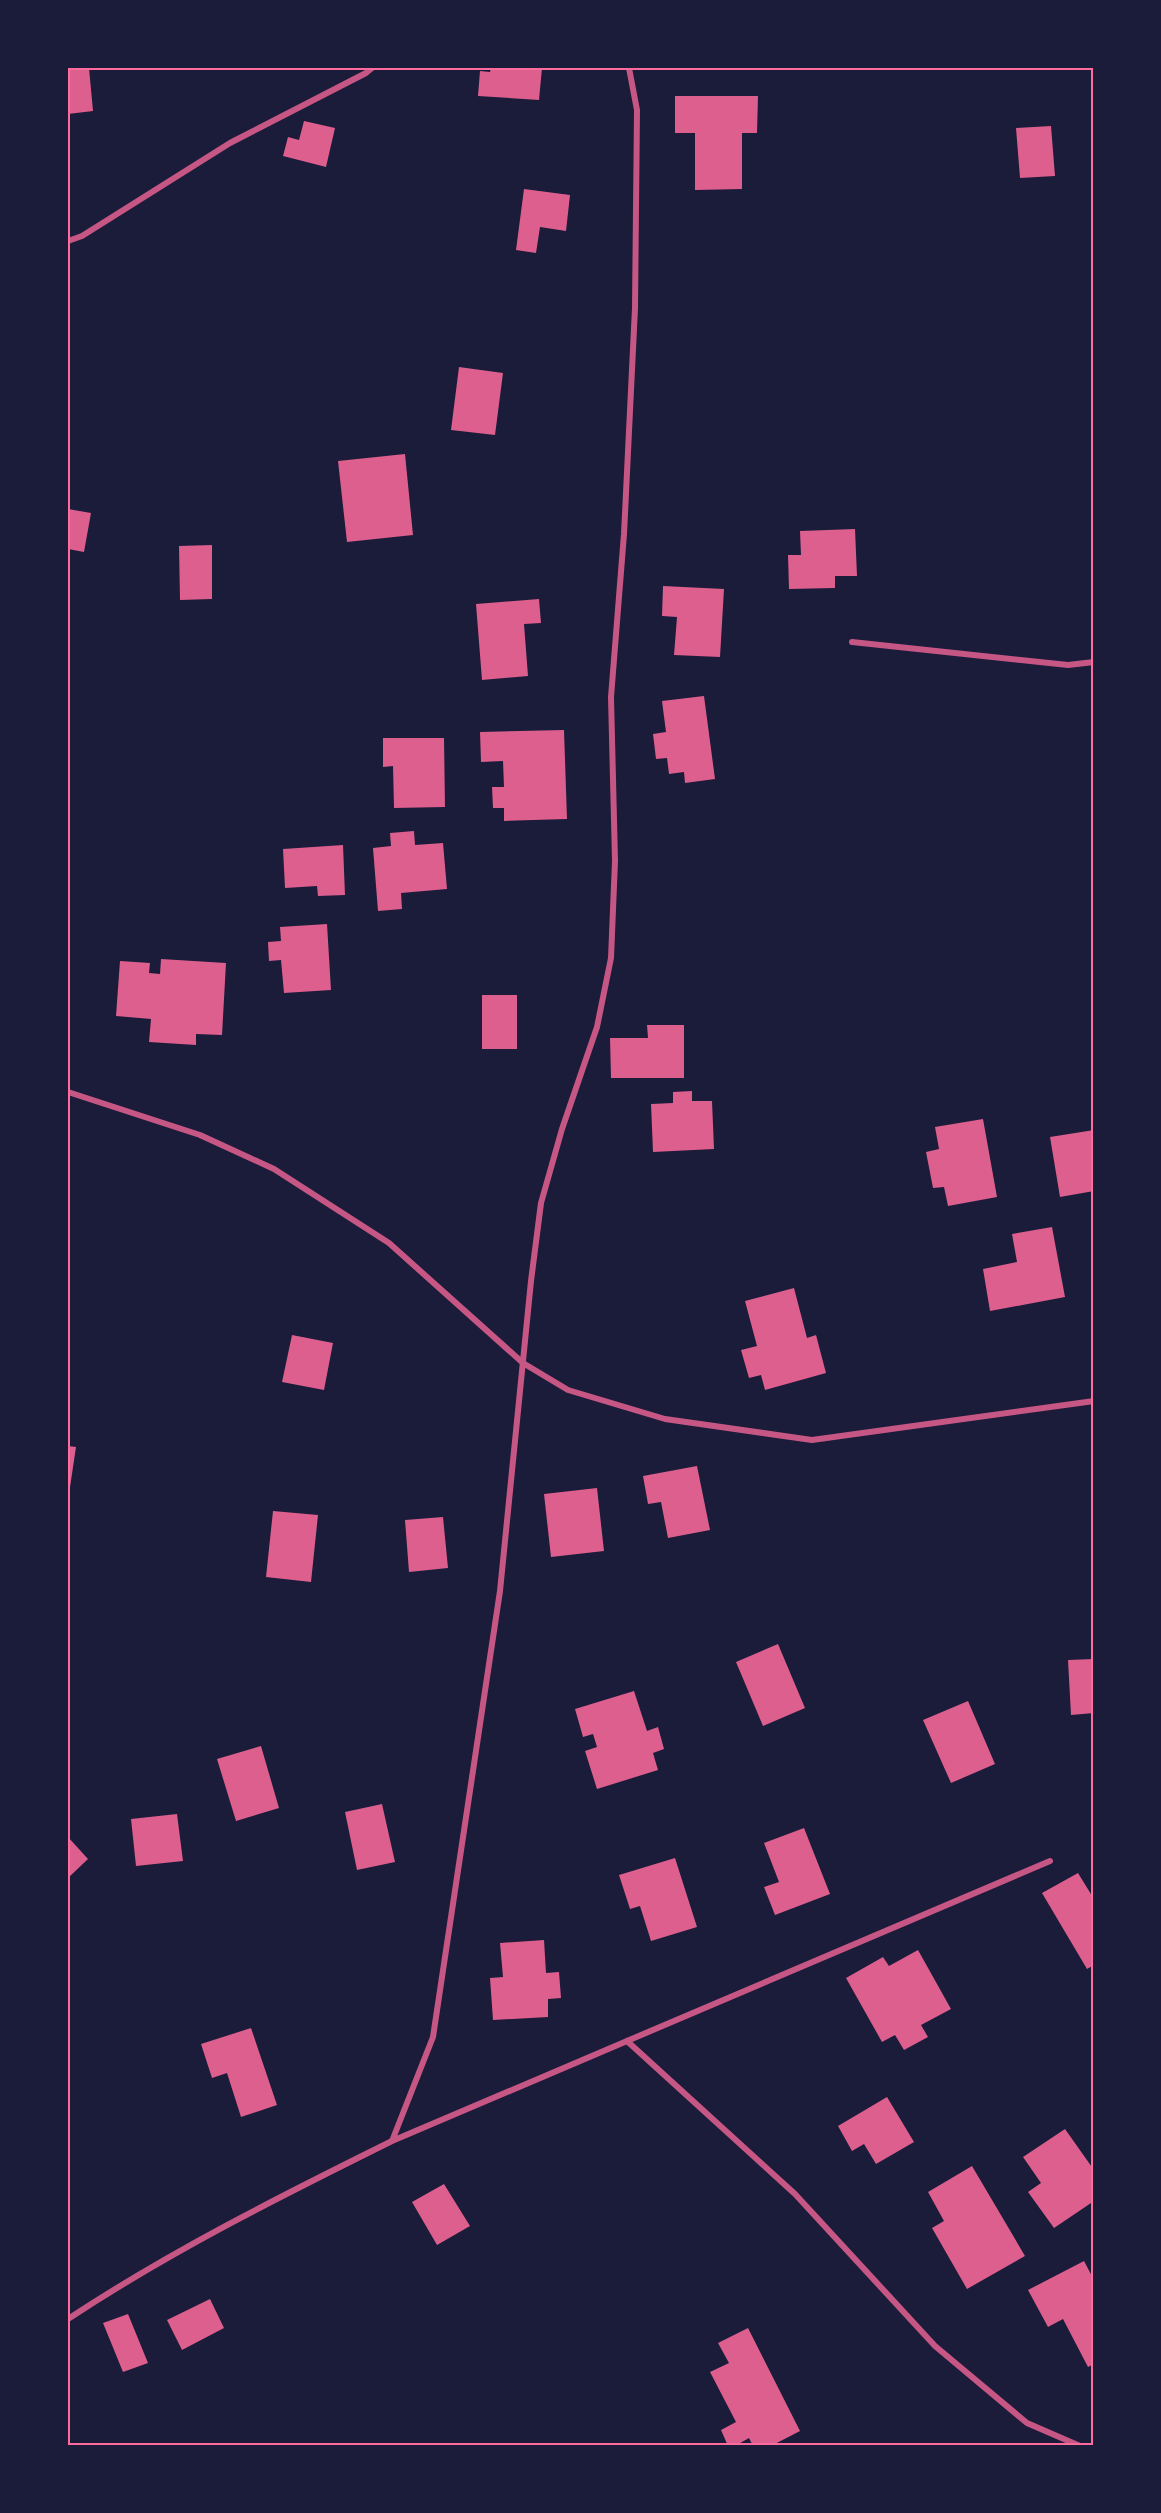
<svg xmlns="http://www.w3.org/2000/svg" width="1161" height="2513" font-family="Rubik,sans-serif">
  <style>
    .building { fill: #dd5f8e }
    .lines { fill: none; stroke-linecap: round; stroke-linejoin: round }
    .minor { stroke: #c65784; stroke-width: 6 }
    .neatline { fill: none; stroke: #ff6b9d; stroke-width: 2 }
  </style>
  <rect width="100%" height="100%" fill="#1b1b3a"/>
  <!-- building -->
  <path class="building" d="M68,68H89L93,111L68,114Z
    M491,68H542L539,100L478,96L480,71L490,72Z
    M675,96H758L757,133H742V189L695,190V133H675Z
    M304,121L335,128L326,167L283,156L288,137L299,140Z
    M1051,126L1055,176L1020,178L1016,128Z
    M524,189L570,195L566,231L540,227L536,253L516,250Z
    M459,367L503,373L495,435L451,430Z
    M405,454L413,535L347,542L338,461Z
    M68,509L91,513L84,552L68,549Z
    M855,529L857,576H835V588L789,589L788,555H801L800,531Z
    M212,545V599L180,600L179,546Z
    M663,586L724,589L720,657L674,655L677,617L662,616Z
    M539,599L541,623L524,624L528,676L482,680L476,604Z
    M704,696L715,779L685,783L684,772L669,774L667,758L656,759L653,734L666,732L662,701Z
    M564,730L567,819L504,821V808H493L492,787H504L503,761L481,762L480,732Z
    M383,738H444L445,807L394,808L393,766L383,767Z
    M414,831L415,845L443,843L447,889L401,893L402,909L378,911L373,848L391,846L390,833Z
    M343,845L345,895L318,896L317,886L285,888L283,849Z
    M327,924L331,990L284,993L281,960L269,961L268,942L281,941L280,927Z
    M161,959L226,963L222,1035L196,1034V1045L149,1042L151,1019L116,1016L120,961L150,963L149,973L160,974Z
    M482,995H517V1049H482Z
    M647,1025H684V1078H611L610,1038H648Z
    M692,1091V1101H712L714,1149L653,1152L651,1104L673,1103V1092Z
    M983,1119L997,1197L948,1206L944,1187L933,1188L926,1152L939,1149L935,1127Z
    M1094,1130V1191L1060,1197L1050,1137Z
    M1052,1227L1065,1297L990,1311L983,1269L1017,1262L1012,1234Z
    M794,1288L807,1338L816,1335L826,1373L765,1390L761,1375L749,1378L741,1350L757,1346L745,1301Z
    M292,1335L333,1343L324,1390L282,1382Z
    M68,1446L76,1447L69,1494H68Z
    M697,1466L710,1530L668,1538L661,1502L648,1504L643,1476Z
    M597,1488L604,1551L551,1557L544,1494Z
    M273,1511L318,1515L311,1582L266,1577Z
    M443,1517L448,1568L409,1572L405,1520Z
    M778,1644L805,1708L763,1726L736,1662Z
    M1094,1659V1713L1071,1715L1068,1660Z
    M634,1691L647,1731L658,1727L664,1749L653,1753L658,1770L597,1789L585,1751L597,1747L593,1734L583,1737L575,1709Z
    M968,1701L995,1764L951,1783L923,1720Z
    M261,1746L279,1808L236,1821L217,1759Z
    M382,1804L395,1862L357,1870L345,1812Z
    M177,1814L183,1861L136,1866L131,1819Z
    M804,1828L830,1894L775,1915L764,1887L779,1882L764,1843Z
    M68,1837L88,1859L68,1878Z
    M675,1858L697,1927L651,1941L640,1906L630,1909L619,1875Z
    M1078,1873L1094,1899V1965L1087,1969L1042,1893Z
    M544,1940L546,1973L559,1972L561,1998L548,1999V2017L493,2020L490,1978L503,1977L500,1943Z
    M918,1950L951,2009L921,2025L928,2037L904,2050L895,2035L882,2042L846,1978L883,1957L889,1966Z
    M251,2028L277,2105L241,2117L227,2073L212,2078L201,2044Z
    M887,2097L914,2142L876,2164L864,2144L852,2151L838,2126Z
    M1065,2129L1094,2170V2201L1054,2228L1028,2192L1041,2183L1023,2157Z
    M972,2166L1025,2256L967,2289L932,2228L944,2221L928,2192Z
    M444,2184L470,2226L437,2245L412,2202Z
    M1084,2261L1094,2280V2364L1088,2367L1063,2319L1048,2327L1028,2290Z
    M210,2299L224,2328L182,2350L167,2320Z
    M128,2314L148,2363L123,2372L103,2323Z
    M748,2328L800,2431L771,2446H753L749,2438L735,2446H728L721,2430L736,2422L710,2372L729,2363L718,2343Z"/>
  <g class="lines">
    <!-- minor -->
    <path class="minor" d="M68,241L82,236L230,143L366,73L372,68
      M852,642L1068,665L1094,662
      M68,1092L200,1135L274,1169L389,1243L523,1363L568,1390L665,1419L812,1440L1094,1401
      M627,2041L795,2194L935,2346L1027,2423L1080,2446
      M392,2141L1050,1861
      M68,2319C171,2251 281,2196 392,2141L433,2037L500,1591L531,1281L541,1203L562,1129L597,1027L611,958L615,861L611,697L624,534L635,308L637,110L629,68"/>
  </g>
  <!-- border -->
  <rect width="1161" height="2513" fill="none" stroke="#1b1b3a" stroke-width="138"/>
  <rect x="69" y="69" width="1023" height="2375" class="neatline"/>
</svg>
